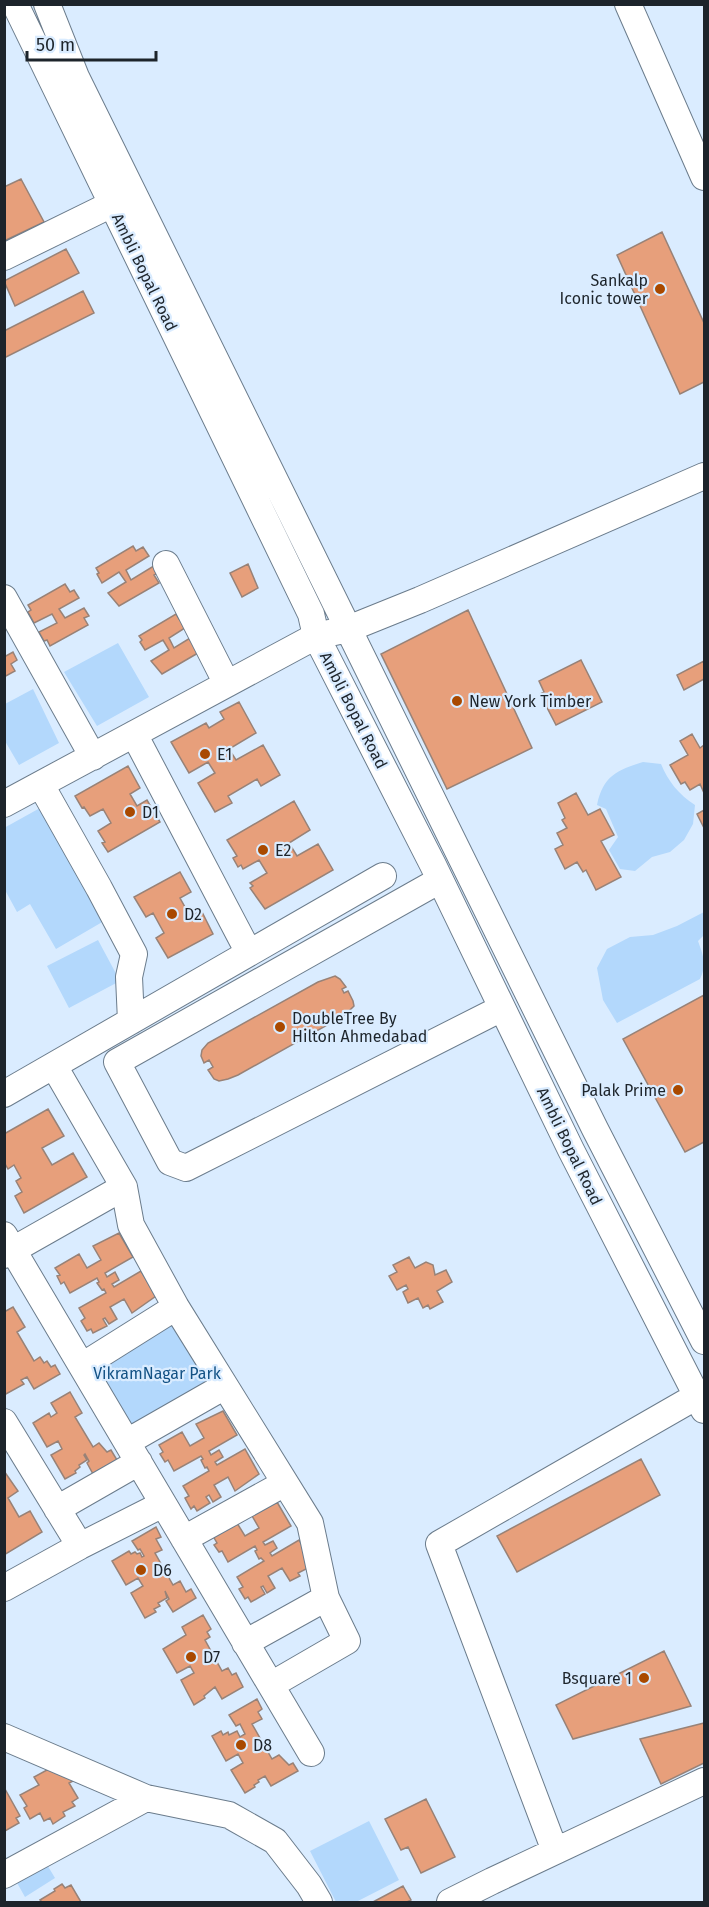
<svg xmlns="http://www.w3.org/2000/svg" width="709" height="1907" font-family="'Fira Sans',sans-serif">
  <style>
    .green { fill: #b3d8fc }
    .building { fill: #e79f7b; stroke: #988277; stroke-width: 1.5 }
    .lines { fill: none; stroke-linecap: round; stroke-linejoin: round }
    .minor-casing { stroke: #6b7c8c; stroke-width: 28 }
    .minor { stroke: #fff; stroke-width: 26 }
    .poi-dot { fill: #a94900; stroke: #daecff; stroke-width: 2 }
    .labels { text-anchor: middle; stroke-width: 4.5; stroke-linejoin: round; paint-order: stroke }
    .street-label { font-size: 16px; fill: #1d242b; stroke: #daecff }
    .poi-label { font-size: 16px; fill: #1d242b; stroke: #daecff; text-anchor: start }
    .park-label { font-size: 16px; fill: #135285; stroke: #daecff }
  </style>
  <rect width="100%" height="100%" fill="#daecff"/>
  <!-- green -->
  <path class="green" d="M118,643L149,697L97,726L64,672Z
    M33,689L59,743L19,765L5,741V704Z
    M643,762L661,764C668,781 679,795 695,805L693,824L684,840L670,852L652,857L635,871L620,869L609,850L618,837L606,809L597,805C603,776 617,770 643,762Z
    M40,808L104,921L56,949L30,904L17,912L5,890L4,828Z
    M704,912V935L698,941C703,955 707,964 700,979L617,1023L603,1000L597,968L607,949L630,937L653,935L677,926Z
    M98,940L120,981L69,1008L47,966Z
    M171,1325L208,1384L131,1426L98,1370Z
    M369,1821L399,1880L356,1902H336L310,1851Z
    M46,1863L55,1878L25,1897L16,1881Z"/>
  <!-- building -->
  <path class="building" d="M21,179L44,222L4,241V187Z
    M662,232L704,323V382L680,394L617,255Z
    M66,249L79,273L15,306L4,281Z
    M83,291L94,313L4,358V331Z
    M133,546L136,551L143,547L149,556L126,570L131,580L157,564L162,571L154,575L159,583L119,606L108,593L126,582L119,572L102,583L97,574L99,573L96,568Z
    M248,564L258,588L242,597L230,573Z
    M65,584L70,592L74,590L79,598L59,609L65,618L84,608L89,616L84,618L88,625L50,646L47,640L44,641L39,632L57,623L52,614L34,623L28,612L31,610L28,605Z
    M468,610L532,748L447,789L381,654Z
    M176,614L179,619L182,617L188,626L169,638L174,648L195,635L198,653L162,674L151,661L169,650L163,640L145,650L140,642L142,640L139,636Z
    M13,652L17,660L11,664L15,671L4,677V657Z
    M581,660L602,702L556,725L540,694L544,692L539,681Z
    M704,661V679L684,690L677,675Z
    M239,702L256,733L229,749L236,760L263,745L280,775L261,786L257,779L228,796L232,803L215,812L198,783L215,773L208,762L189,773L171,742L206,723L209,728L224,719L220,712Z
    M692,734L700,748L704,745V793L700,784L690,790L685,782L681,784L670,765L688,755L680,741Z
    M128,766L140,788L130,794L137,806L147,800L160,822L108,852L102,843L105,842L98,831L111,823L103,809L90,816L84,807L82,808L75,796Z
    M576,793L588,815L600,809L614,835L601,841L621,877L596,890L586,870L583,872L577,862L565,869L555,849L563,845L557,833L567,828L562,820L565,818L558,803Z
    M294,801L310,830L289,843L297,856L318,844L333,870L265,909L250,888L253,886L250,883L267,873L259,860L243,869L241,865L238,867L233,858L237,856L227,840Z
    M704,810V828L697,814Z
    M180,872L191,892L180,898L190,916L201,910L213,934L168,958L156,938L164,933L153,913L146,917L134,897Z
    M335,976L340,979L346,987L342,989L344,993L348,991L353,1001L354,1006L345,1015L238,1075L228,1079L219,1081L214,1079L208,1070L213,1067L209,1060L204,1063L201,1056L202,1050L208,1043L318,982Z
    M704,995V1142L685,1152L623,1039Z
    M48,1109L64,1136L42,1148L52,1165L73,1153L87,1177L24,1213L15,1196L22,1192L16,1181L21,1178L14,1165L8,1169L4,1162V1134Z
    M119,1233L133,1257L105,1273L107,1277L115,1272L119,1280L112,1284L114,1287L141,1271L156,1296L132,1313L124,1299L110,1307L117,1319L109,1324L105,1318L103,1319L107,1326L93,1333L91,1329L87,1331L81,1321L85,1318L79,1308L106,1293L104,1289L102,1290L97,1283L99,1282L97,1278L70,1293L64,1282L61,1284L57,1276L60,1275L55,1268L79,1254L87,1268L101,1260L93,1246Z
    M409,1257L415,1268L426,1262L433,1265L435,1275L446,1270L452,1282L437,1291L443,1302L430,1309L428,1305L423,1308L418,1298L408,1303L403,1292L408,1289L406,1285L397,1290L389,1276L397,1272L393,1265Z
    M13,1307L25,1327L17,1332L34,1361L40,1357L44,1363L47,1361L51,1367L55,1365L60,1374L34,1389L27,1377L21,1380L24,1384L6,1394L4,1390V1312Z
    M70,1392L82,1413L75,1417L93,1447L99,1443L107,1452L111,1450L117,1460L93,1474L87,1463L89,1461L85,1454L84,1455L87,1460L79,1465L80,1467L75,1471L76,1473L65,1479L51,1455L62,1449L58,1441L47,1447L33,1423L49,1413L51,1417L57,1413L51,1403Z
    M223,1411L237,1435L209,1451L211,1455L219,1450L223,1457L215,1462L217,1465L245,1449L259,1474L235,1491L228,1477L214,1485L221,1497L213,1502L209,1495L206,1497L210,1503L197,1511L194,1506L191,1509L185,1498L189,1496L183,1486L209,1471L207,1467L205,1468L201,1460L203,1459L201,1456L174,1471L168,1460L165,1462L160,1454L163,1452L159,1445L182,1432L190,1446L204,1438L196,1424Z
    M641,1459L660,1495L517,1572L497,1536Z
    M4,1471L18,1491L8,1498L19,1517L30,1511L42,1532L4,1555Z
    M277,1502L291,1526L263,1542L265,1545L273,1541L277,1548L270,1553L272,1556L299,1540L314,1565L298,1573L300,1576L290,1581L282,1568L268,1576L275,1588L267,1593L263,1586L261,1587L265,1594L251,1602L248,1597L245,1599L239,1589L243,1587L237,1577L264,1561L261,1558L259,1559L255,1551L257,1550L255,1546L228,1562L222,1551L219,1552L214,1545L217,1543L213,1536L237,1523L245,1536L259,1528L251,1514Z
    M156,1527L161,1537L156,1539L162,1550L155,1553L173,1585L180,1581L186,1592L191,1589L196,1598L173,1612L166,1601L169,1599L165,1591L167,1598L158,1603L160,1606L154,1609L156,1612L145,1618L131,1593L143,1586L138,1578L126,1585L112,1561L129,1551L131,1554L135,1552L137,1554L140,1553L142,1557L144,1556L140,1549L138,1550L132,1541Z
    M203,1615L211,1629L207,1632L210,1637L205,1640L222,1671L228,1668L232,1675L236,1673L243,1687L222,1699L215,1687L204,1696L205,1698L194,1705L181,1680L194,1673L190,1666L177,1673L163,1649L186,1635L182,1627Z
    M664,1651L691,1706L573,1739L556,1705Z
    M257,1699L262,1709L258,1712L262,1719L252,1724L272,1759L279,1755L289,1765L293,1763L298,1771L271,1786L265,1776L258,1780L259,1782L254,1785L255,1787L245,1793L231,1770L243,1763L238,1754L226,1761L212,1736L221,1731L223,1735L228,1732L229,1735L237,1731L240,1737L245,1734L240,1724L236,1726L229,1715Z
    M704,1723V1763L661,1784L640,1739Z
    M56,1765L81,1777L69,1783L78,1798L72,1802L75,1806L63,1812L65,1816L53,1824L50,1818L44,1821L40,1813L30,1819L24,1808L27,1806L20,1795L39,1785L34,1777Z
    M5,1789L20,1816L16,1818L19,1823L5,1831Z
    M426,1799L455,1857L421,1873L408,1847L401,1850L385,1819Z
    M62,1884L65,1888L71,1885L81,1902H42L40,1900L55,1891L54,1889Z
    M403,1886L411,1900L407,1902H373Z"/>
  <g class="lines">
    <defs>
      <path id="minor" d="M15,4L311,614L316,636L433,865L571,1150L704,1410
        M47,4L76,77L595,1129L704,1341
        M628,4L704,177
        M4,257L112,204
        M166,564L227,684
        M4,598L93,757
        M134,734L249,953
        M41,785L99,888L134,954L129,977L131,1021
        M4,804L316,636L348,629L420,600L704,476
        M440,880L117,1062L170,1162L186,1168L502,1008
        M54,1066L124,1187L131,1225L176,1307L310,1523L326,1598
        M4,1094L383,876
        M4,1235L311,1753
        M4,1255L124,1187
        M82,1366L176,1307
        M4,1422L80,1546
        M127,1442L225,1386
        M57,1509L139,1462
        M184,1539L285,1483
        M4,1588L80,1546L163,1504
        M245,1643L326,1598L347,1641L271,1685
        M4,1737L146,1798L229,1815L275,1841L309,1885L319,1902
        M555,1851L439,1544L697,1396
        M4,1875L146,1798
        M450,1902L492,1881L704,1781"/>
    </defs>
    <!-- minor casing -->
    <use href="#minor" class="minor-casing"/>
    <!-- minor -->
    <use href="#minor" class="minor"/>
  </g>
  <!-- markers -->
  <g class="poi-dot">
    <circle cx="660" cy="289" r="6"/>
    <circle cx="457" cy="701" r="6"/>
    <circle cx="205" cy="754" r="6"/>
    <circle cx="130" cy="812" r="6"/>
    <circle cx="263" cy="850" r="6"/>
    <circle cx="172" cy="914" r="6"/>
    <circle cx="280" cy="1027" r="6"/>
    <circle cx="678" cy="1090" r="6"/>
    <circle cx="141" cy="1570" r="6"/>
    <circle cx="191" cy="1657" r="6"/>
    <circle cx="644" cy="1678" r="6"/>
    <circle cx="241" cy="1745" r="6"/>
  </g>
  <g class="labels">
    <!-- street labels -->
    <g class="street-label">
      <text transform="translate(145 272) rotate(64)" y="6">Ambli Bopal Road</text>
      <text transform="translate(354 710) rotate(63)" y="6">Ambli Bopal Road</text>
      <text transform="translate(570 1146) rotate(64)" y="6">Ambli Bopal Road</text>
    </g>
    <!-- poi labels -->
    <g class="poi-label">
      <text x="648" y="286" text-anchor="end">Sankalp<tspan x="648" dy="18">Iconic tower</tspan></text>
      <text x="469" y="707">New York Timber</text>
      <text x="217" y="760">E1</text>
      <text x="142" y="818">D1</text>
      <text x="275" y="856">E2</text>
      <text x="184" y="920">D2</text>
      <text x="292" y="1024">DoubleTree By<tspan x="292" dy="18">Hilton Ahmedabad</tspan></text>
      <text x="666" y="1096" text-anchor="end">Palak Prime</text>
      <text x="153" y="1576">D6</text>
      <text x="203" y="1663">D7</text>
      <text x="632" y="1684" text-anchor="end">Bsquare 1</text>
      <text x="253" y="1751">D8</text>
    </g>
    <!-- park labels -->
    <g class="park-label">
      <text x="157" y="1379">VikramNagar Park</text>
    </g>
  </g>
  <!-- border -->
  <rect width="709" height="1907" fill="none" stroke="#1d242b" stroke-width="12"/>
  <!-- scale -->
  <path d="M27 51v9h129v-9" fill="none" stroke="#1d242b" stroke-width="3"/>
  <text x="36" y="51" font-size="18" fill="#1d242b" stroke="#daecff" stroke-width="4.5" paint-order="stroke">50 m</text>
</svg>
